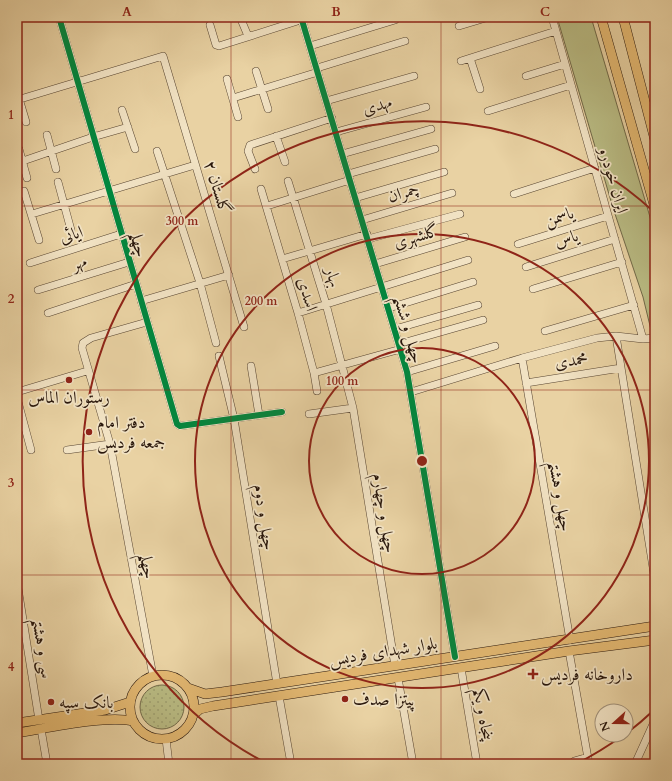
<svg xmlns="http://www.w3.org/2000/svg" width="672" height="781" font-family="Cardo,Amiri,serif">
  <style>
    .grass { fill: url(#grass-dots); stroke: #716948 }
    .green { fill: #b9bb83; stroke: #716948 }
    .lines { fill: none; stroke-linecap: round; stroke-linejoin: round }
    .minor-casing { stroke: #594632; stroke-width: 8 }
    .major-casing { stroke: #29170c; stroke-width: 10 }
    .minor { stroke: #f1e2c3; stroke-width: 7 }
    .major { stroke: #e4b972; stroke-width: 9 }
    .cycleway-casing { stroke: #f1e2c3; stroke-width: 8 }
    .cycleway { stroke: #00873e; stroke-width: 6 }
    .grid { fill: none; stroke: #8f2418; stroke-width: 1; stroke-opacity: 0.55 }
    .ring { fill: none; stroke: #8f2418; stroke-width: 2 }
    .poi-dot { fill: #8f2418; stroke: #f1e2c3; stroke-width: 1.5 }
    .labels { text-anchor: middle; stroke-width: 3.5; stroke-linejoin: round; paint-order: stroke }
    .street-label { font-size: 17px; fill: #29170c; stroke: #f1e2c3 }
    .poi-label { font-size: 17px; fill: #29170c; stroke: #f1e2c3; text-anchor: start }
    .centre { fill: #8f2418; stroke: #f1e2c3; stroke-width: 2 }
    .ring-label { font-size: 12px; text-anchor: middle; font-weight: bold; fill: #8f2418; stroke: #f1e2c3; stroke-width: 3.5; stroke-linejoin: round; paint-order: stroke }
    .neatline { fill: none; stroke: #8f2418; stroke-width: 1.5 }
    .grid-label { font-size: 13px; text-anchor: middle; font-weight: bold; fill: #8f2418 }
  </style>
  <defs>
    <pattern id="grass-dots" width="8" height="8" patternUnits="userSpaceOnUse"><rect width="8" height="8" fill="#b9bb83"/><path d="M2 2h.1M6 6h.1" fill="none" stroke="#9fa070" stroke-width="1.8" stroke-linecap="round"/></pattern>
  </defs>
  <rect width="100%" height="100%" fill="#e9d2a3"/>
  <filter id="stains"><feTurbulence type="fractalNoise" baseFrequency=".005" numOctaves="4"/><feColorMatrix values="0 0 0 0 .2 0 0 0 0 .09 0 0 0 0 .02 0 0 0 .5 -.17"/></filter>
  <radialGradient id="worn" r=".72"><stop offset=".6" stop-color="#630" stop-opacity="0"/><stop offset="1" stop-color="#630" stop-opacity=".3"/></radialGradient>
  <!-- grass -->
  <path class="grass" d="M140 707a22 22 0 1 1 44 0a22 22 0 1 1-44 0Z"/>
  <!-- green -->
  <path class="green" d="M557,17H591L655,234V329L651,330L643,297L613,208Z"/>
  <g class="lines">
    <defs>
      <path id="minor" d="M59,17L177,424L180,426L282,412
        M240,17L248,36
        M301,17L407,372L455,657
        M552,17L643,339
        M210,25L216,45L219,46L310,17
        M459,26L489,17
        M310,46L395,20
        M470,58L480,89
        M461,61L556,31
        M317,68L405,41
        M256,71L268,109
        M526,76L565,64
        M227,79L238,117
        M17,92L26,122
        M233,98L318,72
        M17,100L163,56L244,327
        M326,101L414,76
        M122,110L135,149
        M488,111L571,85
        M336,132L426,107
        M47,135L56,169
        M276,136L285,162
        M19,149L27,178
        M157,151L200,283L216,343
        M342,154L431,129
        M17,163L93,137L128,127
        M255,169L248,151L250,145L332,118
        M348,174L435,149
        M288,181L326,304L353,408L395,666
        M58,182L71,230
        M261,189L298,313L314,373L317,391
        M24,191L39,240
        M514,194L595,168
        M355,198L444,172
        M267,206L350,180
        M32,214L195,165
        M362,220L452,193
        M368,239L460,214
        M518,244L608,216
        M282,259L367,234
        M30,263L121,234
        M375,264L465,237
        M526,267L615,239
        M533,289L622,262
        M38,290L129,262
        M141,301L229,275
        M389,308L473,282
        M48,313L136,284
        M298,313L468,260
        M147,322L91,338L83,343L82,348L110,444L153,676
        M395,329L478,305
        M545,331L634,305
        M616,336L655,580
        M399,344L483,320
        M219,356L234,419L277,684
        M522,358L570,640
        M251,366L259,415
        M407,372L495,346
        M314,373L401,349
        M526,383L621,368
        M17,392L87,371
        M411,392L522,358L597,338L616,336L643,339L655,338
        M17,398L31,450
        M309,414L353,408
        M67,450L110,444
        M17,582L39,720
        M569,651L589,764
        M461,668L477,764
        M398,678L413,764
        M279,696L291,764
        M41,729L47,764
        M166,739L169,764
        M573,764L574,761L588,757
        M635,764L655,720"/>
      <path id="major" d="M601,17L655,208
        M623,17L655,140
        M130 707a32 32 0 1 1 64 0a32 32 0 1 1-64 0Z
        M188,688L205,694L222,692L655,626
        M193,715L200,709L213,706L569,651L655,640
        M17,723L105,710L130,702
        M17,733C48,728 104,715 133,721"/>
    </defs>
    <!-- minor casing -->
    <use href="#minor" class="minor-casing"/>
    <!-- major casing -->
    <use href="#major" class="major-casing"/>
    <!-- minor -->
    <use href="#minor" class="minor"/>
    <!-- major -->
    <use href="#major" class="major"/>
    <defs>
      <path id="cycleway" d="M59,17L177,424L180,426L282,412
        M301,17L407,372L455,657"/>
    </defs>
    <!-- cycleway casing -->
    <use href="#cycleway" class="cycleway-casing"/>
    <!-- cycleway -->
    <use href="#cycleway" class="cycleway"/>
  </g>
  <!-- grid -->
  <path class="grid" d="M231,17V764M441,17V764M17,206H655M17,390H655M17,575H655"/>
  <!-- distance rings -->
  <g class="ring">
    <circle cx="422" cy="461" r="113"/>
    <circle cx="422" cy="461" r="227"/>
    <path d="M654 710A340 340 0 0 1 627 733M622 736A340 340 0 0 1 576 764M268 764A340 340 0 1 1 654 212"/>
  </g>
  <!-- markers -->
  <g class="poi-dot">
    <circle cx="69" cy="380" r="4"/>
    <circle cx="89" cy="432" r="4"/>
    <path d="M531 668h4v4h4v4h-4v4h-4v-4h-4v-4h4z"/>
    <circle cx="345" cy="699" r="4"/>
    <circle cx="51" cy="702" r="4"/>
  </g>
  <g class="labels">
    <!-- street labels -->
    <g class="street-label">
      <text transform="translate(377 105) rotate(-16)" y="6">مهدی</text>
      <text transform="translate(614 180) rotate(74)" y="6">ایران خودرو</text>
      <text transform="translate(218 187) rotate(73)" y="6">گلستان ۲</text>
      <text transform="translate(403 192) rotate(-16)" y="6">چمران</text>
      <text transform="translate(559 216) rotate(-17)" y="6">یاسمن</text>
      <text transform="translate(71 234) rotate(-18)" y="6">ایائی</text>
      <text transform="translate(416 236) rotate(-17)" y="6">گلشهری</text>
      <text transform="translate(566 238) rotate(-17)" y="6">یاس</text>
      <text transform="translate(139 244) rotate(74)" y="6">چهلم</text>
      <text transform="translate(79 262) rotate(-18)" y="6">مهر</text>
      <text transform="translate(334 277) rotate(73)" y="6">بهار</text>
      <text transform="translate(308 294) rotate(74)" y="6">اسدی</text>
      <text transform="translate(409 329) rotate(74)" y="6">چهل و ششم</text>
      <text transform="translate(571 360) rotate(-9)" y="6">محمدی</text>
      <text transform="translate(561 496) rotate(80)" y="6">چهل و هشتم</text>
      <text transform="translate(385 513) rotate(81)" y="6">چهل و چهارم</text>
      <text transform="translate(265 517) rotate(81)" y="6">چهل و دوم</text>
      <text transform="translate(148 566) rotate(80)" y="6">چهلم</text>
      <text transform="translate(43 648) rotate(81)" y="6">سی و هشتم</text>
      <text transform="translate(383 651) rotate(-9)" y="6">بلوار شهدای فردیس</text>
      <text transform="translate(484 714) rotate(80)" y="6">پنجاه و یکم</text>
    </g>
    <!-- poi labels -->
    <g class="poi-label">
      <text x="69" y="403" text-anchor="middle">رستوران الماس</text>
      <text x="97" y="428">دفتر امام<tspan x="97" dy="20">جمعه فردیس</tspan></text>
      <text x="541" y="680">داروخانه فردیس</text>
      <text x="353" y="705">پیتزا صدف</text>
      <text x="59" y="708">بانک سپه</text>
    </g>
  </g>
  <circle cx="422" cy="461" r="6" class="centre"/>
  <g class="ring-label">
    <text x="182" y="225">300 m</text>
    <text x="261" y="305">200 m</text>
    <text x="342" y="385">100 m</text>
  </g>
  <!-- margin -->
  <rect width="672" height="781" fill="none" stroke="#e9d2a3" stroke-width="44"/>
  <!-- north arrow -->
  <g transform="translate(614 723) rotate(249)"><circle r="19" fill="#f1e2c3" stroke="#a1917a"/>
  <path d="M0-3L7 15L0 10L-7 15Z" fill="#8f2418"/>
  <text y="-6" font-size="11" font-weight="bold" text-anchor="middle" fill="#29170c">N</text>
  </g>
  <rect x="22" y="22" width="628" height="737" class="neatline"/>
  <g class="grid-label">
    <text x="127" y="16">A</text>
    <text x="336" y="16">B</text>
    <text x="545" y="16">C</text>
    <text x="11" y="119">1</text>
    <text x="11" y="303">2</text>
    <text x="11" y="487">3</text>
    <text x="11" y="671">4</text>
  </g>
  <rect width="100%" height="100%" filter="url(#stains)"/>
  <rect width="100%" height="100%" fill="url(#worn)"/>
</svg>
